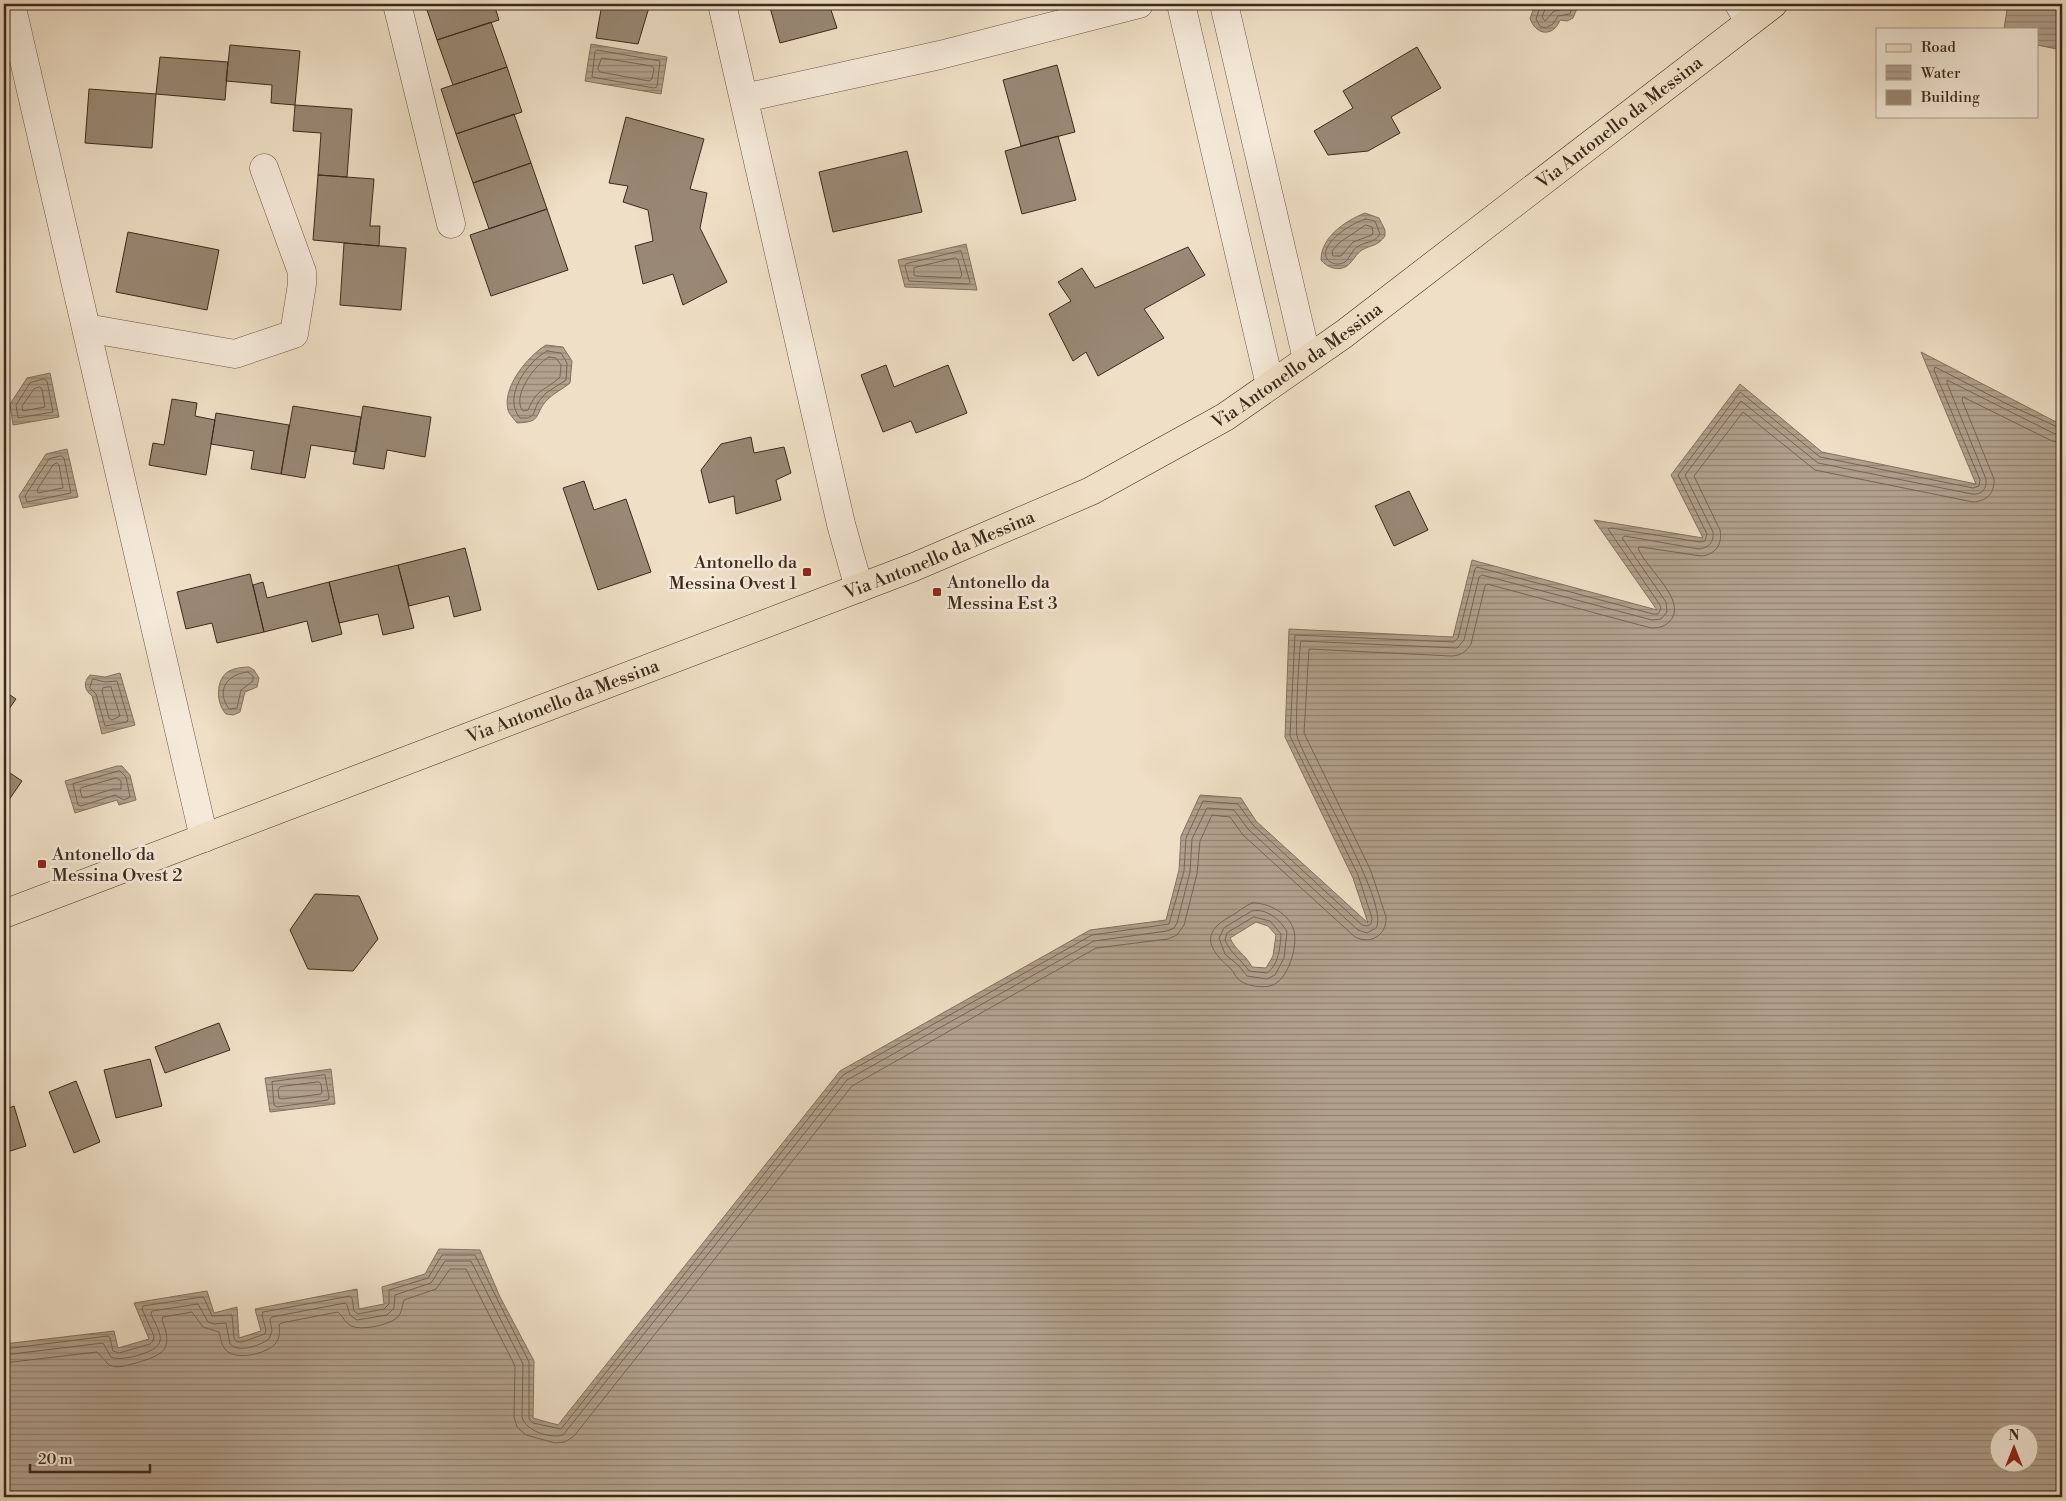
<svg xmlns="http://www.w3.org/2000/svg" width="2066" height="1501" font-family="'Libre Bodoni',serif">
  <style>
    .water { fill: url(#water-rules); stroke: #837160; fill-rule: evenodd }
    .lines { fill: none; stroke-linecap: round; stroke-linejoin: round }
    .shore { stroke: #776555; stroke-width: 1 }
    .building { fill: #998875; stroke: #3c291d }
    .minor-casing { stroke: #695647; stroke-width: 29 }
    .major-casing { stroke: #3c291d; stroke-width: 29 }
    .minor { stroke: #f5eada; stroke-width: 28 }
    .major { stroke: #efdfc6; stroke-width: 28 }
    .poi-dot { fill: #8f2418; stroke: #f5eada; stroke-width: 2 }
    .labels { text-anchor: middle; stroke-width: 5; stroke-linejoin: round; paint-order: stroke }
    .street-label { font-size: 18px; fill: #3c291d; stroke: #f5eada }
    .poi-label { font-size: 18px; fill: #3c291d; stroke: #f5eada; text-anchor: start }
  </style>
  <defs>
    <pattern id="water-rules" width="6" height="5" patternUnits="userSpaceOnUse" patternTransform="scale(1.25)"><rect width="6" height="5" fill="#b2a18d"/><path d="M0 2.5h6" fill="none" stroke="#928373"/></pattern>
  </defs>
  <rect width="100%" height="100%" fill="#efdfc6"/>
  <filter id="stains"><feTurbulence type="fractalNoise" baseFrequency=".004" numOctaves="4"/><feColorMatrix values="0 0 0 0 .2 0 0 0 0 .09 0 0 0 0 .02 0 0 0 .5 -.17"/></filter>
  <radialGradient id="worn" r=".72"><stop offset=".6" stop-color="#630" stop-opacity="0"/><stop offset="1" stop-color="#630" stop-opacity=".3"/></radialGradient>
  <!-- water -->
  <path class="water" d="M1542,4H1578V6L1573,18L1567,21L1560,20C1553,38 1535,35 1530,18L1534,8Z
    M2008,4H2062V50L2037,45V29H2004Z
    M591,44L667,57L661,94L585,81Z
    M1365,213L1379,218L1385,230V236C1378,246 1371,245 1362,250C1357,253 1355,258 1351,262C1343,273 1328,269 1321,260C1321,237 1345,221 1365,213Z
    M966,244L977,290L905,287L898,260Z
    M546,345L563,347L572,361L570,383C563,389 554,393 548,399C533,414 544,422 517,423C514,419 509,414 508,410C502,387 528,356 546,345Z
    M1921,352L2062,425V1497H4V1344L114,1331L118,1348L149,1339L134,1303L207,1291L214,1313L237,1307L239,1338L261,1331L255,1309L357,1289L359,1309L384,1304L382,1287L425,1274L439,1249L480,1250L500,1297L534,1361L533,1418L558,1425L840,1071L1090,930L1166,920L1179,870L1181,836L1200,795L1241,798L1256,821L1368,923L1353,878L1285,737L1289,629L1453,637L1472,560L1657,610L1594,520L1703,538L1671,475L1740,384L1822,452L1976,484ZM1256,922L1268,926L1276,935L1273,956L1266,968L1252,967C1246,955 1235,950 1230,938ZM1998,1434H2028V1464H1998Z
    M50,373L59,417L13,425L10,404L27,378Z
    M67,449L78,497L23,508L19,496L46,454Z
    M249,667L254,670L259,678L257,687L245,692L240,712L233,715L226,714C216,704 215,679 229,671C235,668 243,667 249,667Z
    M120,673L135,725L102,734L92,696C84,690 83,682 90,675L105,677Z
    M117,766H122L130,775L136,800L119,805L117,800L75,813L65,781Z
    M331,1069L335,1104L270,1112L265,1078Z"/>
  <g class="lines">
    <!-- shore -->
    <path class="shore" d="M1541,4L1536,19L1540,26L1545,28L1553,24L1558,16L1570,14L1573,4
      M1547,4L1542,17L1545,21L1554,11L1565,9L1567,4
      M597,50L660,61L657,87L654,88L592,77L595,52Z
      M602,58L652,66L654,69L652,79L649,81L600,72L598,69Z
      M1366,219L1375,221L1380,234C1374,244 1365,241 1357,247C1352,250 1350,258 1345,262C1335,268 1321,260 1327,248C1332,236 1354,222 1366,219Z
      M1366,225L1372,227L1373,232L1372,235L1353,242L1341,256H1333L1332,251L1339,243Z
      M961,251L970,282L969,284L909,281L905,266L906,264Z
      M956,258L958,260L962,275L960,278L916,276L914,275V268Z
      M547,351L561,353L567,363L566,380L546,393L538,402L533,415L528,418H520C502,397 527,362 547,351Z
      M549,357L556,358L561,365L560,377C544,392 538,387 528,410L523,411C511,397 535,364 549,357Z
      M44,379L47,381L53,412L18,418L16,405L30,383Z
      M40,387L42,389L45,407L23,411L22,406L34,389Z
      M61,456L64,458L71,493L27,502L25,496L49,459Z
      M57,463L59,465L63,488L38,493L37,490L53,465Z
      M248,672L253,676V681L241,690L237,708L229,709C216,691 226,674 248,672Z
      M93,679L105,682L117,681L128,719L127,722L105,726L96,694L90,688Z
      M111,687L120,716L112,720L109,718L102,691L103,688Z
      M120,771L126,777L130,797L124,800L115,795L81,806L78,805L73,784Z
      M117,778L121,781V789H113L84,798L82,797L80,790L81,788Z
      M1252,903C1268,902 1290,914 1294,931C1298,946 1288,982 1270,986C1261,988 1245,986 1238,979C1235,976 1234,972 1231,969C1207,948 1200,932 1233,915C1239,911 1245,906 1252,903Z
      M1252,911C1266,908 1280,919 1287,932L1284,958L1275,975L1267,979L1247,976L1239,966L1225,954L1219,938L1224,928Z
      M1254,917L1270,921L1281,934C1280,947 1279,965 1267,973L1249,971C1241,959 1230,953 1225,940L1227,933Z
      M325,1075L329,1097L328,1100L277,1107L274,1105L272,1082Z
      M319,1082L321,1084L322,1092L321,1094L282,1099L279,1098L278,1090L280,1087Z
      M4,1349L108,1336L110,1338L113,1351L119,1353L150,1344L153,1341L154,1336L142,1309L143,1306L202,1297L204,1298L212,1316L232,1315L234,1338L237,1342H242L265,1334L266,1330L262,1315L263,1312L350,1296L352,1298L354,1311L358,1314L384,1309L389,1304V1290L428,1278L442,1255H475L529,1362V1419L533,1423L561,1429L843,1075L1092,935L1169,924L1184,871L1186,838L1203,801L1238,804L1253,825L1362,925L1367,926L1371,924L1372,918L1358,875L1290,736L1295,635L1454,642L1458,638L1475,569L1477,567L1653,614H1658L1661,609L1660,605L1608,529L1611,528L1700,542L1705,541L1707,534L1678,475L1740,392L1820,457L1973,488L1979,486L1980,480L1934,370L1935,367L2009,405L2062,429
      M4,1355L103,1343L111,1357C120,1362 158,1353 160,1341C162,1333 154,1322 151,1314L152,1311L198,1304L208,1322L214,1324L226,1323L230,1344C239,1353 259,1346 269,1339L272,1331L270,1319L272,1317L345,1303L347,1305L350,1315L357,1320L387,1315L394,1308L395,1295L431,1283L445,1261H471L523,1364L522,1417C525,1431 551,1439 563,1435L847,1080L1094,941L1167,931L1174,928L1177,923L1190,872L1192,839L1207,808L1234,810L1248,829L1358,930L1367,933L1376,928C1391,904 1307,769 1297,736C1295,730 1299,648 1301,641L1457,648L1464,640L1479,577L1482,575L1652,620L1661,619L1667,612L1666,602L1622,538L1625,536L1699,549C1709,548 1714,542 1713,532L1685,475L1741,401L1818,463L1972,494C1982,495 1987,489 1986,479L1947,383V380L2055,434L2062,436
      M4,1363L97,1352L109,1365C119,1369 127,1365 136,1363C163,1355 174,1350 162,1320L163,1317L192,1312L203,1327L219,1332C221,1339 221,1345 226,1350C236,1361 266,1354 275,1344C280,1338 280,1332 279,1325L281,1323L338,1312C343,1316 345,1323 351,1326C362,1331 388,1325 397,1318C402,1313 402,1306 404,1300L436,1289L450,1269H466L515,1366L514,1417L517,1427L526,1435L555,1443L565,1442L574,1436L852,1086L1096,948L1168,939L1177,935L1184,925L1197,874L1200,841L1212,815L1230,817L1243,835L1355,937C1371,945 1387,935 1386,917L1371,871L1304,733L1309,649L1451,656C1460,656 1466,652 1471,644L1485,586L1487,584L1651,628C1658,628 1664,627 1669,622C1690,602 1645,568 1638,548L1641,547L1701,556C1715,555 1723,544 1720,530L1694,476L1743,412L1815,470L1973,502C1987,501 1995,493 1994,479L1962,400L1963,397L2052,441L2062,443"/>
  </g>
  <!-- building -->
  <path class="building" d="M425,4H494L499,20L437,40Z
    M602,4H650L638,44L596,38Z
    M769,4H829L837,28L780,43Z
    M491,22L507,67L453,85L437,40Z
    M230,45L300,51L295,105L271,103L272,85L226,81Z
    M1417,47L1441,88L1391,117L1400,133L1368,151L1328,155L1314,131L1353,108L1343,91Z
    M160,57L228,62L225,100L156,94Z
    M1057,65L1075,132L1021,146L1003,80Z
    M507,67L522,112L456,134L441,89Z
    M89,89L156,94L152,148L85,143Z
    M295,105L352,109L347,177L318,175L321,133L293,131Z
    M514,114L531,163L473,183L456,134Z
    M626,117L704,139L690,189L707,193L700,228L727,282L683,305L673,274L643,284L635,246L653,241L648,210L623,202L628,186L609,183Z
    M1058,136L1076,200L1022,214L1005,151Z
    M907,151L922,212L833,232L819,172Z
    M531,163L547,209L489,229L473,183Z
    M318,175L374,179L370,226H380L379,246L313,240Z
    M547,209L568,270L491,296L470,235Z
    M128,232L219,250L207,310L116,292Z
    M344,243L406,248L401,310L340,305Z
    M1188,247L1205,275L1144,309L1164,338L1098,376L1086,352L1073,361L1049,314L1071,301L1058,282L1082,268L1095,288Z
    M886,365L894,387L948,365L967,413L916,433L911,421L883,432L861,375Z
    M172,399L197,403L195,416L215,420L206,475L149,465L153,443L164,445Z
    M293,406L361,417L356,452L311,445L305,478L281,474Z
    M363,406L431,417L425,457L387,450L384,469L353,464Z
    M216,413L289,425L281,474L251,469L254,451L211,444Z
    M751,437L754,453L784,447L791,473L776,480L781,500L736,514L734,496L709,503L701,470L721,444Z
    M584,481L594,510L626,499L651,572L598,590L563,488Z
    M1409,491L1428,530L1394,546L1375,506Z
    M465,548L481,610L454,617L449,596L409,606L398,565Z
    M398,565L414,628L383,635L378,614L339,623L329,582Z
    M250,574L264,632L217,643L212,623L186,629L177,592Z
    M263,582L267,598L329,582L342,634L312,642L307,621L264,632L253,585Z
    M4,691L16,699L4,716Z
    M4,769L22,781L4,807Z
    M315,894L359,896L378,939L353,971L308,969L290,930Z
    M219,1023L230,1050L165,1073L155,1047Z
    M150,1059L162,1106L116,1118L104,1070Z
    M76,1081L100,1142L74,1153L49,1092Z
    M14,1106L26,1146L4,1153V1110Z"/>
  <g class="lines">
    <defs>
      <path id="minor" d="M11,4L204,838
        M397,4L451,224
        M722,4L841,524L859,588
        M1181,4L1270,385
        M1224,4L1307,359
        M1739,4L1749,22
        M744,98L940,55L1139,4
        M86,328L235,354L294,334L302,284V272L264,168"/>
      <g id="major">
        <path id="s1" d="M4,914L914,567L1091,491L1225,417L1344,334L1773,4"/>
      </g>
    </defs>
    <!-- minor casing -->
    <use href="#minor" class="minor-casing"/>
    <!-- major casing -->
    <use href="#major" class="major-casing"/>
    <!-- minor -->
    <use href="#minor" class="minor"/>
    <!-- major -->
    <use href="#major" class="major"/>
  </g>
  <!-- markers -->
  <g class="poi-dot">
    <rect x="802" y="567" width="10" height="10" rx="2.5"/>
    <rect x="932" y="587" width="10" height="10" rx="2.5"/>
    <rect x="37" y="859" width="10" height="10" rx="2.5"/>
  </g>
  <g class="labels">
    <!-- street labels -->
    <g class="street-label">
      <text dy="6" stroke="none"><textPath href="#s1" startOffset="1812">Via Antonello da Messina</textPath></text>
      <text dy="6" stroke="none"><textPath href="#s1" startOffset="1408">Via Antonello da Messina</textPath></text>
      <text dy="6" stroke="none"><textPath href="#s1" startOffset="1002">Via Antonello da Messina</textPath></text>
      <text dy="6" stroke="none"><textPath href="#s1" startOffset="598">Via Antonello da Messina</textPath></text>
    </g>
    <!-- poi labels -->
    <g class="poi-label">
      <text x="797" y="568" text-anchor="end">Antonello da<tspan x="797" dy="21">Messina Ovest 1</tspan></text>
      <text x="947" y="588">Antonello da<tspan x="947" dy="21">Messina Est 3</tspan></text>
      <text x="52" y="860">Antonello da<tspan x="52" dy="21">Messina Ovest 2</tspan></text>
    </g>
  </g>
  <!-- margin -->
  <rect width="2066" height="1501" fill="none" stroke="#efdfc6" stroke-width="20"/>
  <rect x="5" y="5" width="2056" height="1491" fill="none" stroke="#3c291d" stroke-width="2.5"/>
  <rect x="10" y="10" width="2046" height="1481" fill="none" stroke="#3c291d"/>
  <!-- legend -->
  <rect x="1876" y="28" width="162" height="90" fill="#f5eada" stroke="#ab9d8e"/>
  <rect x="1886" y="44" width="25" height="8" fill="#efdfc6" stroke="#ab9d8e"/>
  <text x="1921" y="52" font-size="15" fill="#3c291d">Road</text>
  <rect x="1886" y="65" width="25" height="15" fill="url(#water-rules)" stroke="#ab9d8e"/>
  <text x="1921" y="78" font-size="15" fill="#3c291d">Water</text>
  <rect x="1886" y="90" width="25" height="15" fill="#998875" stroke="#ab9d8e"/>
  <text x="1921" y="102" font-size="15" fill="#3c291d">Building</text>
  <!-- north arrow -->
  <g transform="translate(2014 1448)"><circle r="24" fill="#f5eada" stroke="#ab9d8e"/>
  <path d="M0-4L9 19L0 12L-9 19Z" fill="#8f2418"/>
  <text y="-8" font-size="14" font-weight="bold" text-anchor="middle" fill="#3c291d">N</text>
  </g>
  <!-- scale -->
  <path d="M30 1464v8h120v-8" fill="none" stroke="#3c291d" stroke-width="2.5"/>
  <text x="38" y="1464" font-size="15" fill="#3c291d" stroke="#f5eada" stroke-width="4" paint-order="stroke">20 m</text>
  <rect width="100%" height="100%" filter="url(#stains)"/>
  <rect width="100%" height="100%" fill="url(#worn)"/>
</svg>
